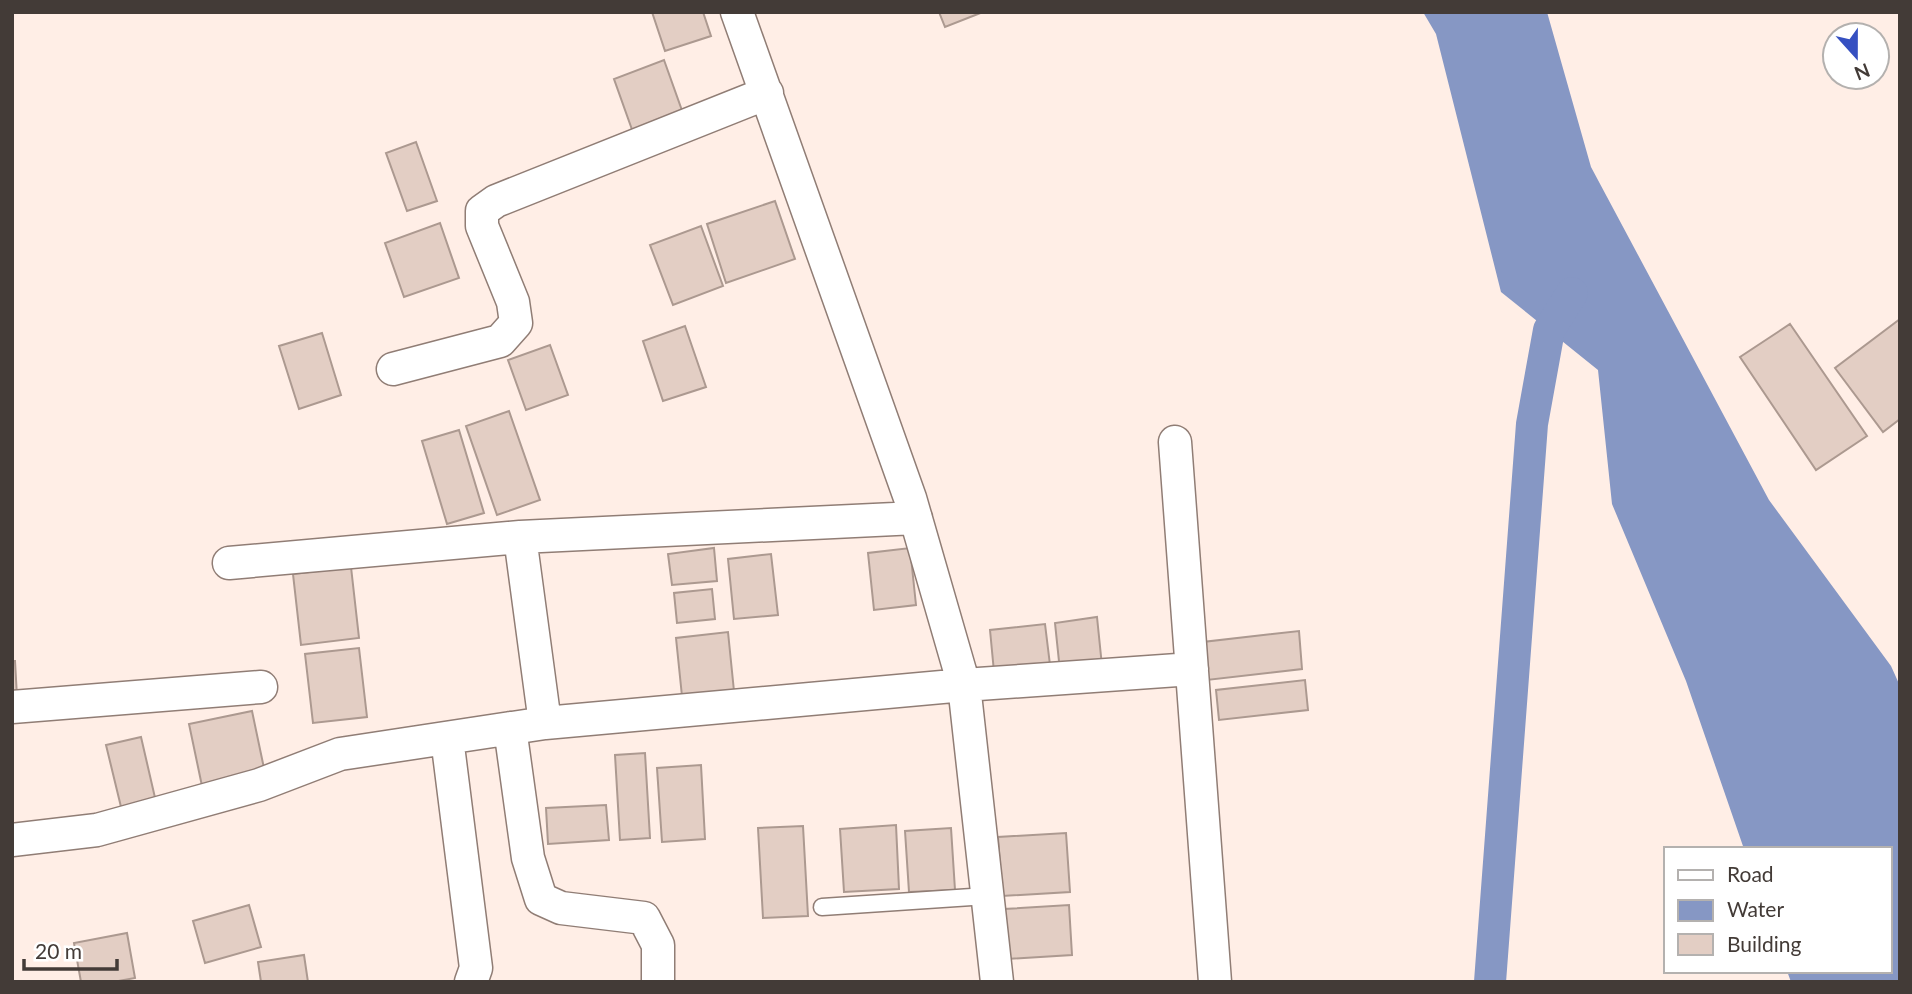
<svg xmlns="http://www.w3.org/2000/svg" width="1912" height="994" font-family="Lato,sans-serif">
  <style>
    .water { fill: #8697c4 }
    .lines { fill: none; stroke-linecap: round; stroke-linejoin: round }
    .canal { stroke: #8697c4; stroke-width: 32 }
    .building { fill: #e3cec4; stroke: #ac9990; stroke-width: 2 }
    .lane-casing { stroke: #907d75; stroke-width: 19 }
    .street-casing { stroke: #907d75; stroke-width: 35 }
    .lane { stroke: #fff; stroke-width: 16 }
    .street { stroke: #fff; stroke-width: 32 }
  </style>
  <rect width="100%" height="100%" fill="#ffeee6"/>
  <!-- water -->
  <path class="water" d="M1423,12H1547L1591,167L1769,500L1891,666L1900,686V982H1791L1787,971H1889V849H1744L1686,681L1612,504L1598,370L1501,292L1436,34Z"/>
  <g class="lines">
    <!-- canal -->
    <path class="canal" d="M1490,982L1532,424L1549,330L1572,293"/>
  </g>
  <!-- building -->
  <path class="building" d="M652,12H703L711,36L665,51Z
    M939,12H983L945,27Z
    M664,60L685,119L635,138L614,79Z
    M416,142L437,201L407,211L386,153Z
    M775,201L795,259L726,283L707,224Z
    M440,223L459,278L404,297L385,243Z
    M701,226L723,286L673,305L650,245Z
    M1900,319V419L1883,432L1835,368Z
    M1790,324L1867,436L1816,470L1740,357Z
    M685,326L706,387L663,401L643,341Z
    M322,333L341,395L299,409L279,346Z
    M550,345L568,395L526,410L508,360Z
    M509,411L540,500L497,515L466,426Z
    M459,430L484,513L447,524L422,441Z
    M714,548L717,581L672,585L668,554Z
    M910,548L916,605L874,610L868,553Z
    M771,554L778,615L734,619L728,559Z
    M351,567L359,638L301,645L293,574Z
    M712,589L715,619L677,623L674,593Z
    M1097,617L1102,666L1060,671L1055,623Z
    M1045,624L1050,665L994,672L990,630Z
    M1299,631L1302,669L1207,680L1203,642Z
    M728,632L735,701L683,706L676,638Z
    M359,648L367,717L313,723L305,654Z
    M12,661H15L18,715L12,716Z
    M1305,680L1308,710L1219,720L1216,690Z
    M252,711L265,773L202,786L189,724Z
    M141,737L156,802L122,811L106,745Z
    M645,753L650,838L620,840L615,755Z
    M701,765L705,839L662,842L657,768Z
    M606,805L609,840L548,844L546,808Z
    M896,825L899,889L844,892L840,829Z
    M803,826L808,916L763,918L758,828Z
    M951,828L955,890L909,892L905,831Z
    M1066,833L1070,892L1002,896L998,837Z
    M249,905L261,947L205,963L193,921Z
    M1069,905L1072,955L1007,959L1004,909Z
    M127,933L135,978L113,982H81L74,943Z
    M304,955L308,982H261L258,962Z"/>
  <g class="lines">
    <defs>
      <path id="lane" d="M822,907L987,896"/>
      <path id="street" d="M737,12L910,498L964,685L997,982
        M393,369L500,341L516,323L513,302L482,226V211L496,201L767,93
        M1175,442L1215,982
        M520,537L545,723
        M229,563L520,537L916,518
        M12,707L261,687
        M510,728L528,858L541,899L561,908L644,918L658,945V982
        M447,738L476,968L471,982
        M12,840L97,830L259,785L340,754L545,723L964,685L1192,669"/>
    </defs>
    <!-- lane casing -->
    <use href="#lane" class="lane-casing"/>
    <!-- street casing -->
    <use href="#street" class="street-casing"/>
    <!-- lane -->
    <use href="#lane" class="lane"/>
    <!-- street -->
    <use href="#street" class="street"/>
  </g>
  <!-- border -->
  <rect width="1912" height="994" fill="none" stroke="#433b37" stroke-width="28"/>
  <!-- legend -->
  <rect x="1664" y="847" width="228" height="126" fill="#ffffff" stroke="#b4b1af" stroke-width="2"/>
  <rect x="1678" y="870" width="35" height="10" fill="#ffffff" stroke="#b4b1af" stroke-width="2"/>
  <text x="1727" y="882" font-size="21" fill="#433b37">Road</text>
  <rect x="1678" y="900" width="35" height="21" fill="#8697c4" stroke="#b4b1af" stroke-width="2"/>
  <text x="1727" y="917" font-size="21" fill="#433b37">Water</text>
  <rect x="1678" y="934" width="35" height="21" fill="#e3cec4" stroke="#b4b1af" stroke-width="2"/>
  <text x="1727" y="952" font-size="21" fill="#433b37">Building</text>
  <!-- north arrow -->
  <g transform="translate(1856 56) rotate(159)"><circle r="33" fill="#ffffff" stroke="#b4b1af" stroke-width="2"/>
  <path d="M0-5L12 26L0 18L-12 26Z" fill="#3650c1"/>
  <text y="-10" font-size="19" font-weight="bold" text-anchor="middle" fill="#433b37">N</text>
  </g>
  <!-- scale -->
  <path d="M24 959v10h93v-10" fill="none" stroke="#433b37" stroke-width="3.5"/>
  <text x="35" y="959" font-size="21" fill="#433b37" stroke="#ffffff" stroke-width="5" paint-order="stroke">20 m</text>
</svg>
